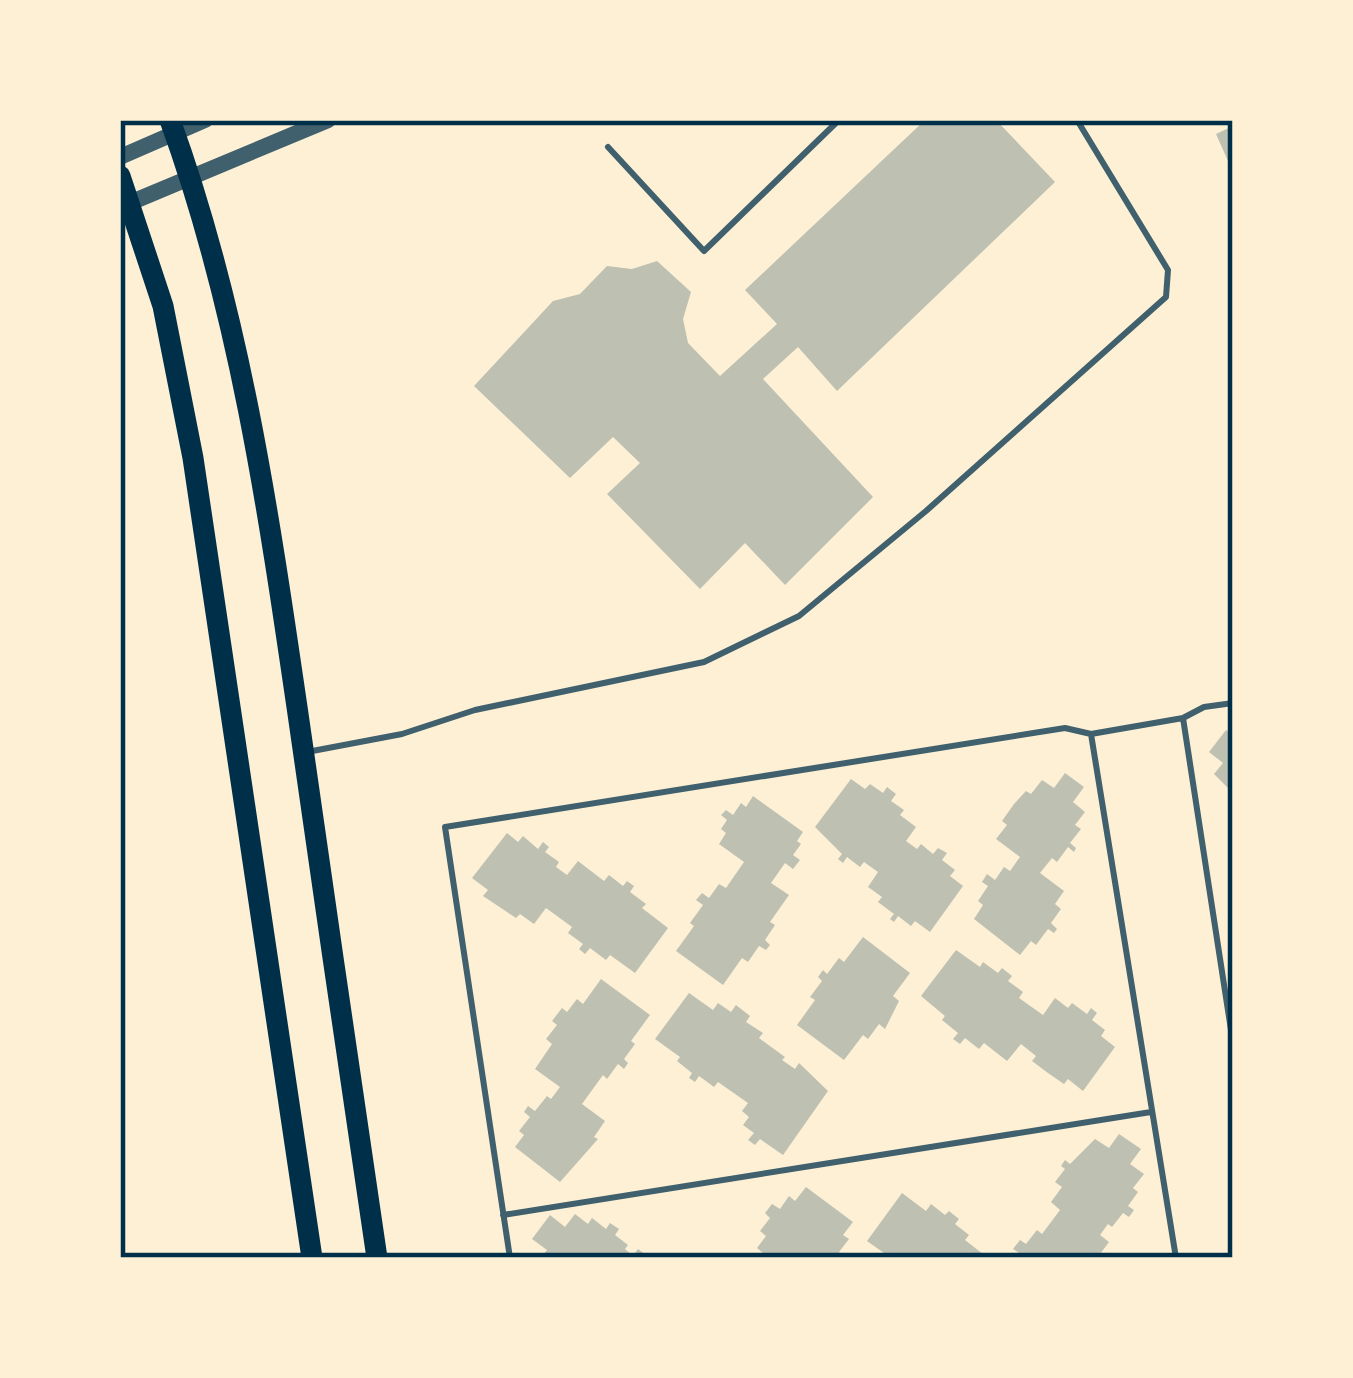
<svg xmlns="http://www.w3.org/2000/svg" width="1353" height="1378" font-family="'PT Sans Narrow',sans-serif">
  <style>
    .building { fill: #bec0b2 }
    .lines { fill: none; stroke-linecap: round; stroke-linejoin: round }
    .service { stroke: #3f606c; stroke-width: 6 }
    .tertiary { stroke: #3f606c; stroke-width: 16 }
    .trunk { stroke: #003049; stroke-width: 21 }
    .neatline { fill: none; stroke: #003049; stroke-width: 4.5 }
  </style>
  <rect width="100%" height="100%" fill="#fdf0d5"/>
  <!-- building -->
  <path class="building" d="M925,120H996L1055,182L837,391L798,347L763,379L873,497L785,585L745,543L700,589L607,494L640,463L613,437L570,478L474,386L553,301L580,294L607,266L632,269L657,261L691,292L683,319L688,343L720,376L777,324L745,290Z
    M1233,126V159L1228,161L1216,134Z
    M1226,730L1233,735V793L1214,774L1223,763L1209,752Z
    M1065,773L1084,787L1073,802L1085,812L1075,825L1081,829L1070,843L1076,848L1074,852L1068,847L1057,862L1052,858L1040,873L1064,891L1055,904L1061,909L1051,923L1057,929L1054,933L1048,929L1036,945L1031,941L1020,955L974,919L983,905L978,901L988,886L982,882L987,874L995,880L1004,867L1010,871L1020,857L996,839L1007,825L1002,821L1014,804L1026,791L1031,794L1042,780L1054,788Z
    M851,779L865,789L870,784L883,793L887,787L896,794L891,801L904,810L900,815L916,827L906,841L917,849L921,844L933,854L938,848L947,853L942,860L955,870L950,876L963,886L930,932L915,921L911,926L898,916L894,922L890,919L894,914L878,902L882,897L868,887L878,872L864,862L860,867L847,857L843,863L838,859L842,854L815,827Z
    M753,796L803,832L797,841L801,844L793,855L800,860L793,869L785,863L771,883L789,895L770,922L775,925L765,940L770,945L766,950L759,946L748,962L742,958L723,985L676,951L694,926L690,923L703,905L696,900L702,893L709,898L719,884L726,888L744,862L719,844L726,833L721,829L727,820L721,815L726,810L733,815L741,803L746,807Z
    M507,833L518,842L523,836L538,849L543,842L549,847L545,852L559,862L556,867L567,875L578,861L604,881L609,875L623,886L627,881L634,886L630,892L646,904L642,908L668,928L635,973L610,955L606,960L590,948L585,954L579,949L583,944L568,933L572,927L546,908L534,924L520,914L516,918L483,896L488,890L472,878Z
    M863,937L910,973L893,996L899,1001L885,1029L879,1024L868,1039L863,1035L844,1060L797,1025L815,1000L810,997L822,981L818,977L823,970L827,974L839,958L844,962Z
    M956,950L980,967L983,962L998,973L1002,968L1012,976L1008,981L1023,992L1019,998L1043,1015L1055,998L1068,1008L1072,1003L1087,1014L1091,1008L1097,1013L1092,1020L1105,1030L1101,1036L1115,1047L1083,1091L1068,1079L1064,1084L1048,1073L1032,1061L1036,1056L1021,1044L1007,1061L984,1043L979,1049L965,1038L960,1044L953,1039L958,1033L942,1020L945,1016L921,996Z
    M601,979L650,1015L631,1041L635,1044L624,1059L628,1063L624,1069L618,1064L607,1079L603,1075L582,1104L605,1121L594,1137L598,1139L560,1182L515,1147L524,1135L519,1131L530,1117L524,1112L528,1106L535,1111L547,1096L551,1099L560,1087L535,1069L552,1044L546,1039L557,1025L552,1021L562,1008L567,1012L577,999L583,1004Z
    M689,993L713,1010L718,1003L731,1012L736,1005L750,1016L746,1022L763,1033L759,1038L785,1057L782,1060L795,1069L799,1063L828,1091L783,1155L760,1139L755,1145L748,1140L754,1133L743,1125L749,1117L742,1111L748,1103L718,1082L714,1087L699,1076L695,1082L689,1078L692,1073L677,1061L680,1057L655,1039Z
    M1119,1134L1141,1149L1130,1164L1144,1174L1133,1188L1138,1192L1128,1206L1134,1210L1129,1217L1123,1213L1112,1227L1108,1224L1100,1235L1109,1242L1097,1258H1015L1019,1253L1013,1249L1020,1240L1026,1244L1037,1230L1042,1234L1060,1210L1051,1202L1062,1187L1055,1182L1065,1169L1061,1166L1065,1160L1070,1164L1095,1139L1109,1148Z
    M806,1187L853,1222L843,1235L849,1239L839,1252L846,1258H760L764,1254L757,1248L766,1236L760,1231L770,1218L765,1213L772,1204L780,1209L789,1196L795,1201Z
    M902,1193L926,1211L931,1204L945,1215L949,1211L959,1219L955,1224L969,1235L965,1240L988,1258H891L867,1241Z
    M575,1214L588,1224L592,1218L606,1229L610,1223L619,1229L615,1235L628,1245L625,1249L633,1256L638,1249L650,1258H541L547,1250L532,1239L550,1215L565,1227Z"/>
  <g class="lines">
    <!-- service -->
    <path class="service" d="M608,147L704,251L839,120
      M1183,718L1233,1043
      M1091,734L1183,718L1204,707L1233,703
      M307,752L402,734L475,710L704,662L799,616L926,511L1166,297L1168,270L1077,120
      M503,1215L1151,1112
      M510,1258L445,827L1065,728L1091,734L1176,1258"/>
    <!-- tertiary -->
    <path class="tertiary" d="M120,157L205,120
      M120,207L328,120"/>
    <!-- trunk -->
    <path class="trunk" d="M170,120C239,310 268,508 297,707C323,891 350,1074 377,1258
      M120,176L163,306L193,458L312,1258"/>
  </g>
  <!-- border -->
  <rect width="1353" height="1378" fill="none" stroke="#fdf0d5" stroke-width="246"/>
  <rect x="123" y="123" width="1107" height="1132" class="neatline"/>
</svg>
